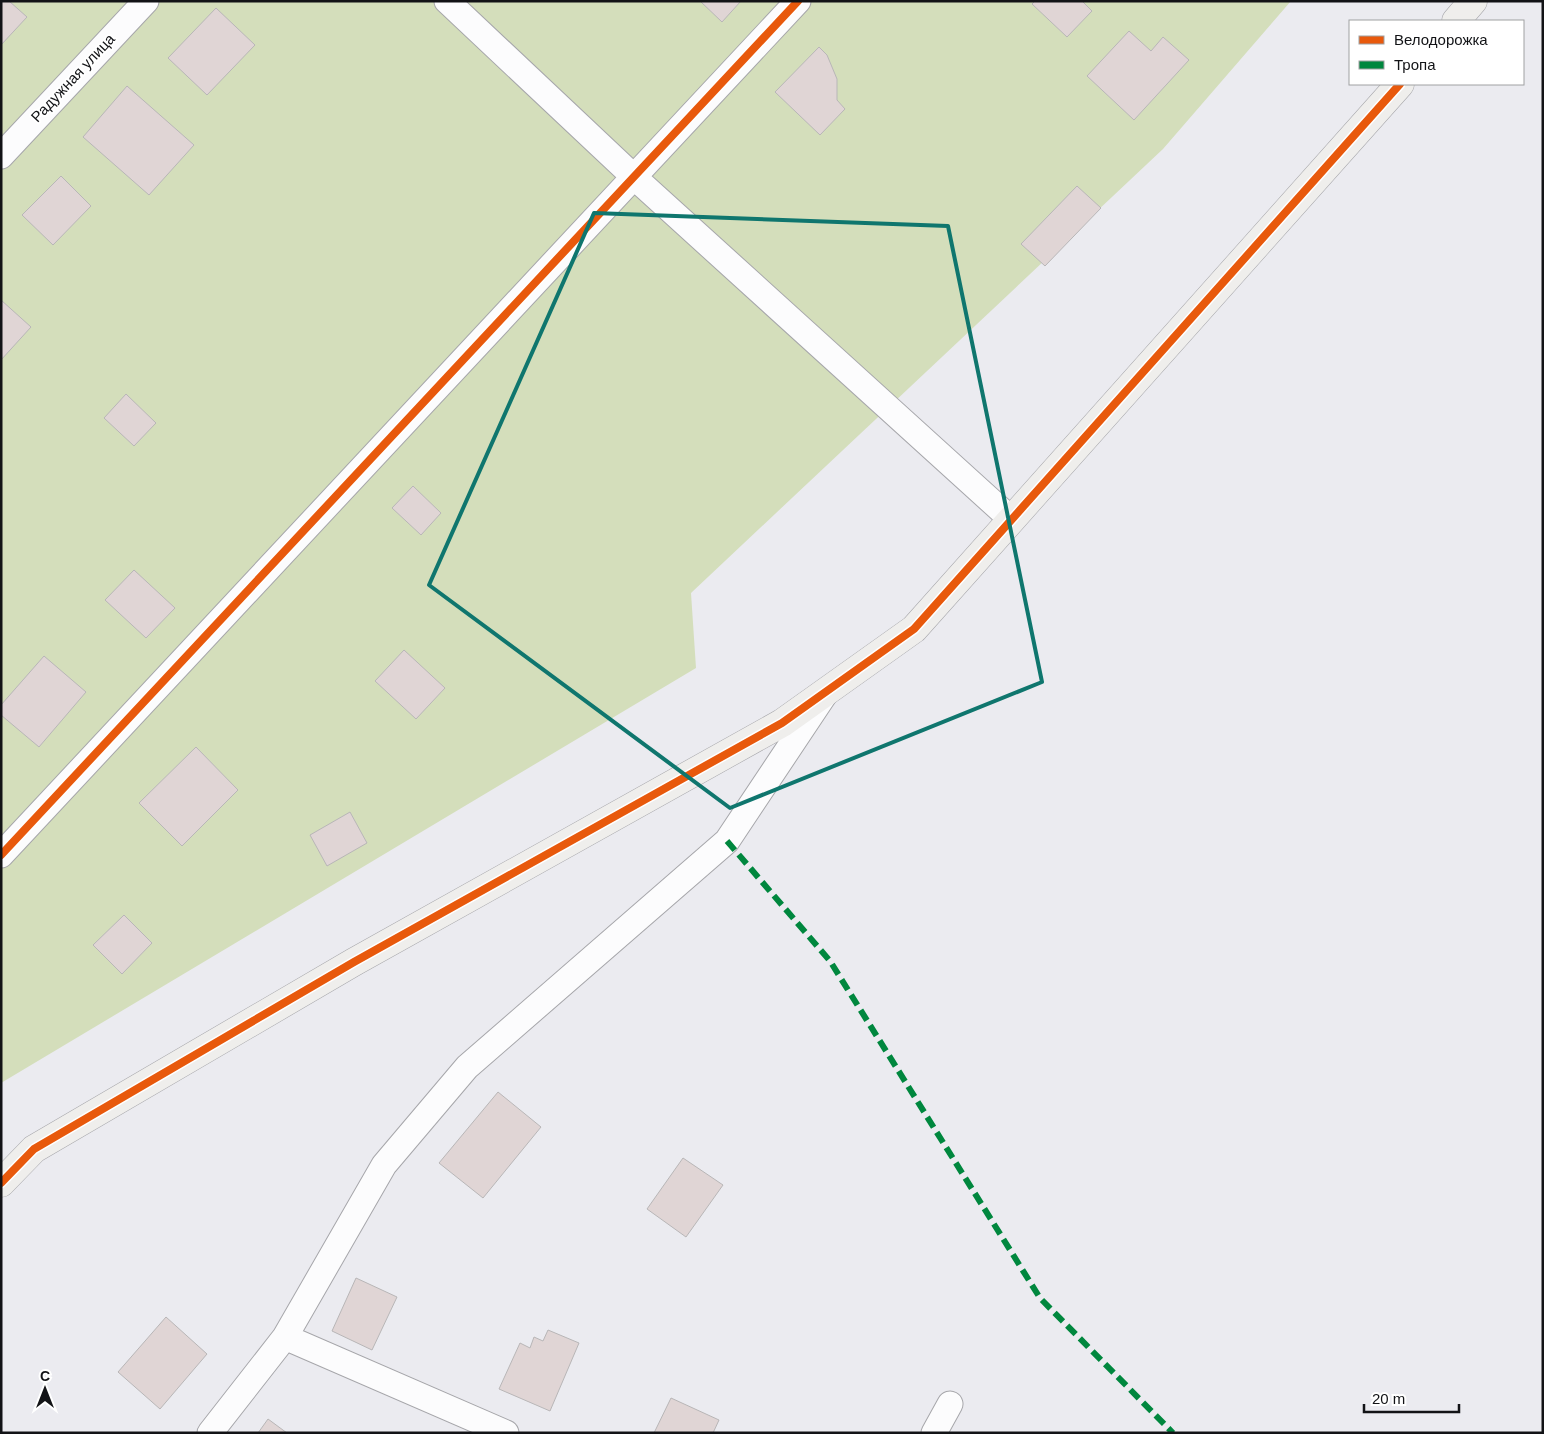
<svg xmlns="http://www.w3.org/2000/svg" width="1544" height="1434" font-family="Arial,sans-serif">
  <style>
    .green { fill: #d4debb }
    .building { fill: #e0d5d5; stroke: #b8b6b7 }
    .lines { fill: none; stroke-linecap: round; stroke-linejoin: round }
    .street-casing { stroke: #a6a6aa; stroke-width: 27 }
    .secondary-casing { stroke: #a6a6aa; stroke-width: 29 }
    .street { stroke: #fcfcfd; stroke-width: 25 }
    .secondary { stroke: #efeeec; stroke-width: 28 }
    .quiet { stroke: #00873e; stroke-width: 6; stroke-dasharray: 12 6; stroke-linecap: butt }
    .cycleway-casing { stroke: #fff; stroke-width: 11 }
    .cycleway { stroke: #e8590c; stroke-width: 8 }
    .marked { fill: none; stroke: #0f766e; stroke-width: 4; stroke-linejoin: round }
    .labels { text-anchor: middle; stroke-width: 4; stroke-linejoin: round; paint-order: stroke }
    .street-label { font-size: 15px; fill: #121316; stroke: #fff }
  </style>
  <rect width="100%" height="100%" fill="#ebebf0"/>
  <!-- green -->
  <path class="green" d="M1,1H1291L1163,149L691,593L696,668L1,1083Z"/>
  <!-- building -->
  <path class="building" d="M1,1H9L27,17L1,45Z
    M700,1H741L722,22Z
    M1035,1H1082L1092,11L1067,37L1032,4Z
    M216,8L255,45L207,95L168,58Z
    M1129,31L1151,51L1163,37L1189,60L1134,120L1087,76Z
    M819,47L827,55L837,79V100L845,109L820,135L775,92Z
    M127,86L194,145L149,195L83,137Z
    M61,176L91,206L53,245L22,215Z
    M1077,186L1101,208L1045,266L1021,244Z
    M1,300L31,327L1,360Z
    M126,394L156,423L134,446L104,418Z
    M413,486L441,513L421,535L392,508Z
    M134,570L175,608L146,638L105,600Z
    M404,650L445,688L416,719L375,681Z
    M44,656L86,692L39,747L1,715V705Z
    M196,747L238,790L182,846L139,803Z
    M350,812L367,843L327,866L310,835Z
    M124,915L152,943L122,974L93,945Z
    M498,1092L541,1127L483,1198L439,1163Z
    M683,1158L723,1185L686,1237L647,1209Z
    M356,1278L397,1297L372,1350L332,1331Z
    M166,1317L207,1354L160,1409L118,1372Z
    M548,1330L579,1343L550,1411L499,1389L520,1343L530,1348L534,1337L543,1341Z
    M671,1398L719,1420L713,1433H654Z
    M268,1419L287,1433H258Z"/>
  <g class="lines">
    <defs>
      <path id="street" d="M447,1L634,177L1012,520
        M1,156L146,1
        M1,855L798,1
        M285,1337L506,1433
        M210,1433L285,1337L384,1165L467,1067L727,841L825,694
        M934,1433L950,1404"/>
      <path id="secondary" d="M1456,21L1473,1
        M1,1183L34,1149L354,962L782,723L914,629L1400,84"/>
    </defs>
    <!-- street casing -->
    <use href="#street" class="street-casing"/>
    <!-- secondary casing -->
    <use href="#secondary" class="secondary-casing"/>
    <!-- street -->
    <use href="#street" class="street"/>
    <!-- secondary -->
    <use href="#secondary" class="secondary"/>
    <!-- quiet -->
    <path class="quiet" d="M727,841L830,961L1040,1298L1173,1433"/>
    <defs>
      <path id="cycleway" d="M1,855L798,1
        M1,1183L34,1149L354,962L782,723L914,629L1400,84"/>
    </defs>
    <!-- cycleway casing -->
    <use href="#cycleway" class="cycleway-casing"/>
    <!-- cycleway -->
    <use href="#cycleway" class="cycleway"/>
  </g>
  <!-- marked area -->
  <path class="marked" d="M594,213L948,226L1042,682L730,808L429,585Z"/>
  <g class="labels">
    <!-- street labels -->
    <g class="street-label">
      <text transform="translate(73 78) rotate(-47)" y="5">Радужная улица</text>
    </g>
  </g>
  <!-- border -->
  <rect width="1544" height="1434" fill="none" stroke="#121316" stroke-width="5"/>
  <!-- legend -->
  <rect x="1349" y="20" width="175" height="65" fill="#ffffff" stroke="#a0a1a2"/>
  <rect x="1359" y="36" width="25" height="8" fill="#e8590c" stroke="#a0a1a2"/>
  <text x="1394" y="45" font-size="15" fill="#121316">Велодорожка</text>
  <rect x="1359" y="61" width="25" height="8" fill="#00873e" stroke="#a0a1a2"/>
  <text x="1394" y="70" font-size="15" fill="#121316">Тропа</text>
  <!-- north arrow -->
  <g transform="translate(45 1389)" stroke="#ffffff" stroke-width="4" paint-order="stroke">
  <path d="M0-4L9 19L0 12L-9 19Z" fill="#121316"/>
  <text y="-8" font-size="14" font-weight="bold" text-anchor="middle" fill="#121316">С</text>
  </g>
  <!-- scale -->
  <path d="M1364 1404v8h95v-8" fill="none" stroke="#121316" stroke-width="2.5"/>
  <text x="1372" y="1404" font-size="15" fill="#121316" stroke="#ffffff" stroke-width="4" paint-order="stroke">20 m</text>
</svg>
